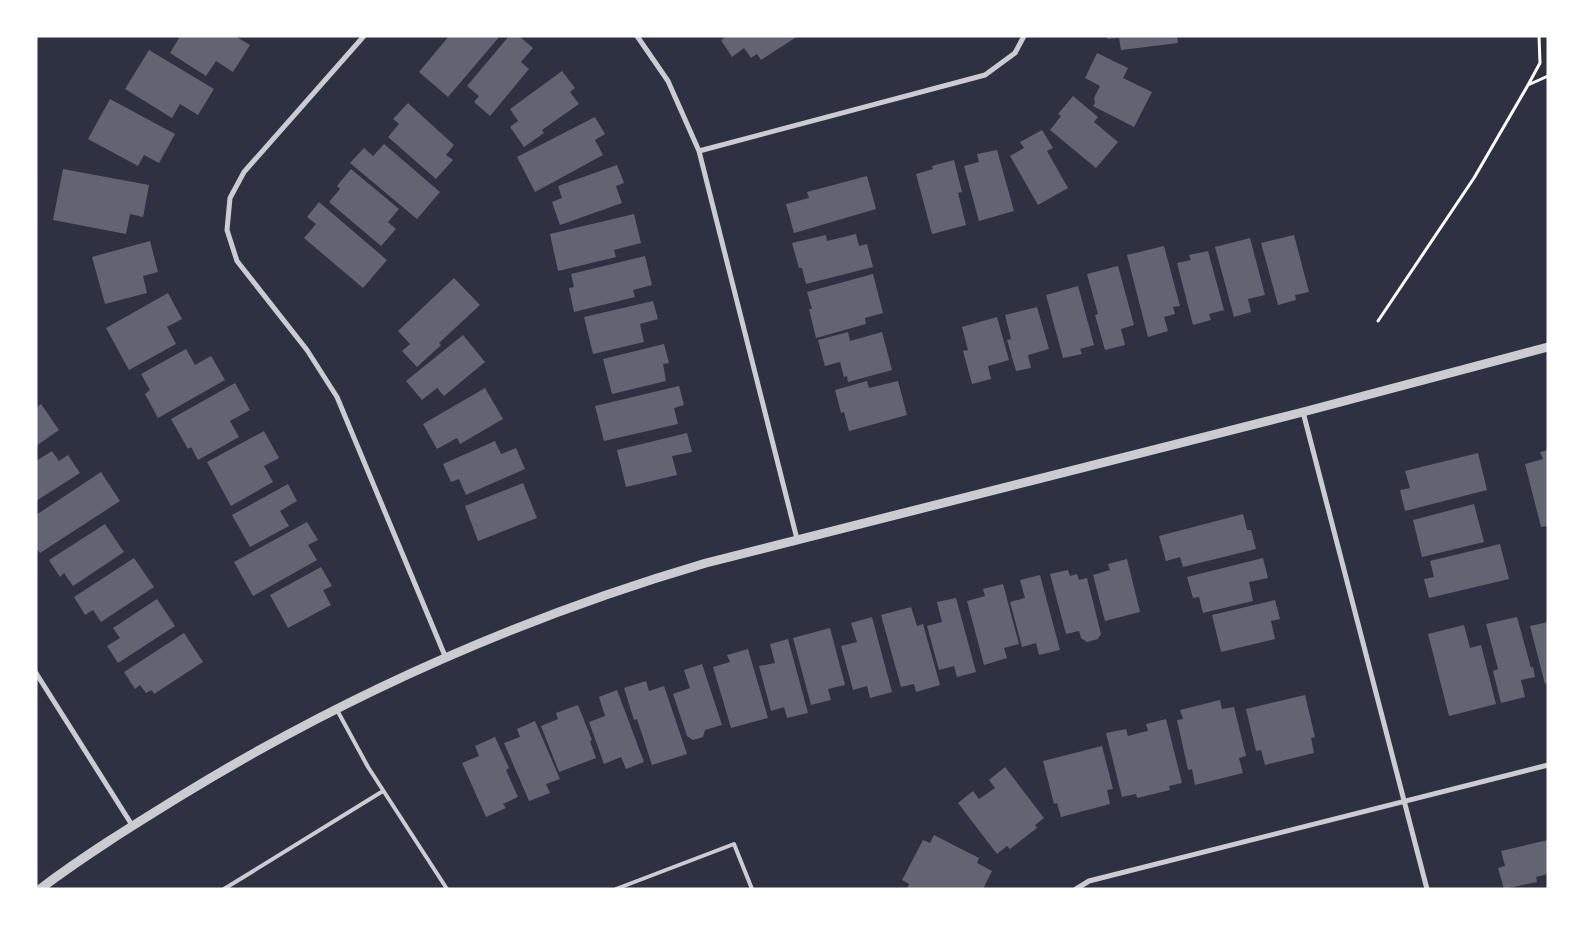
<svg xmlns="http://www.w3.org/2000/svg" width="1584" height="925" font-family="'Crimson Pro',serif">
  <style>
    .building { fill: #626471 }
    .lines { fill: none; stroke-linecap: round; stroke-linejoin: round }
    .path { stroke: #fff; stroke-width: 3 }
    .service { stroke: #caccd0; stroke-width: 4 }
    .minor { stroke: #caccd0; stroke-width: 5 }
    .tertiary { stroke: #caccd0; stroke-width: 9 }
  </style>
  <rect width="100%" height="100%" fill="#2d3142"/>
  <!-- building -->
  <path class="building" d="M176,36H235L250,45L233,72L216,61L206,76L170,53L179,38Z
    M449,36H500L448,97L419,72Z
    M509,36H519L533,48L521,62L529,69L490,116L474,102L479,96L467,86Z
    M727,36H798L761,60L757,54L751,58L744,48L732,57L721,40Z
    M1107,36H1177L1178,43L1121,50L1119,38L1107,39Z
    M149,50L214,89L198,115L180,104L172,118L125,89Z
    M1097,53L1128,68L1123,78L1152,92L1134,127L1093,106L1095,103L1094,98L1100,86L1085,78Z
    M562,71L575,88L570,92L579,104L542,130L544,133L524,147L510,127L518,121L510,109Z
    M1073,96L1098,117L1094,122L1118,142L1096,168L1050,130L1061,116L1058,114Z
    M110,99L175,134L159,163L144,155L138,166L88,139Z
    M408,103L454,145L446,155L453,160L436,179L388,137L399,124L393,119Z
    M595,117L605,134L595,140L603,155L535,192L517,157Z
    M1042,130L1053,148L1047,151L1068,188L1038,205L1010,156L1024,148L1020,142Z
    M384,144L440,192L417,219L350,163L364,148L373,156Z
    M997,150L1014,211L979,221L964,166L979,162L977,154Z
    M954,160L962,192L958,193L966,225L932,234L916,174L933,169L932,166Z
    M617,165L624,183L616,186L622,203L560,225L552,202L562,198L558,186Z
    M63,169L149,185L143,217L130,214L126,234L53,220Z
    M351,169L399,209L388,222L396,229L381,246L329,202L340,189L337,186Z
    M867,176L876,209L794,233L786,204L809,198L807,192Z
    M319,202L387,260L363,288L304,238L316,224L307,217Z
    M634,214L641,243L614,250L616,257L558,271L550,234Z
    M856,234L859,246L867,244L873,267L806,284L802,268H799L792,243L826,235L827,241Z
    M1294,235L1309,292L1295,295L1296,300L1278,305L1261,243Z
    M1250,238L1265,295L1248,299L1251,312L1234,317L1215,247Z
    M150,241L158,272L143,276L147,293L105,304L92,257Z
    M1164,246L1180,306L1173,307L1175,314L1164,317L1168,331L1148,337L1127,255Z
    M1208,251L1224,310L1209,314L1211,320L1193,325L1177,263L1191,260L1189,255Z
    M645,256L652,285L633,290L635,297L574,312L569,288L574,287L571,274Z
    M1118,266L1134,325L1121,329L1125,345L1105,350L1095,315L1098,314L1087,274Z
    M873,274L883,313L865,318L866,324L816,338L809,309H812L807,292Z
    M454,278L480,305L439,343L441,345L417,367L402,351L410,344L398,331Z
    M1078,286L1094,345L1080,349L1082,354L1063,358L1046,295Z
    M168,293L182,319L167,327L176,344L129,370L106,328Z
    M653,301L658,319L640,324L644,342L593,354L584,317Z
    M1037,307L1049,349L1028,355L1031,368L1016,371L1007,340L1011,339L1005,315Z
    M997,317L1009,360L988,366L991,379L972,384L963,351L968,350L962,327Z
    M848,332L850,341L882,332L892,370L848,382L847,376L844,377L840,362L825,366L818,340Z
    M463,335L485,362L444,396L437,388L422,400L406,381Z
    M664,344L669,363L663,364L666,381L612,394L603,359Z
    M186,349L195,365L211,356L225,380L158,418L145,394L150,390L141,374Z
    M867,381L869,388L898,381L907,415L849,431L844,412L841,413L835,390Z
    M235,383L250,410L230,421L239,437L198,460L191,447L188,449L171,419Z
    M679,386L684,405L674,408L678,424L604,441L595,406Z
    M485,388L503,419L460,444L457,438L437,449L423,424Z
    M41,404L59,430L36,446V408Z
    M264,431L279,458L264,466L273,482L231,506L207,462Z
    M687,433L692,452L672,456L677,475L626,487L617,450Z
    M495,441L501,454L516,448L525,469L466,495L459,479L451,482L443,464Z
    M1548,450V526L1541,527L1525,464L1543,459L1540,452Z
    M52,451L59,461L68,455L80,473L36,501V461Z
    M1478,453L1487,490L1405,511L1400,490L1410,488L1405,471Z
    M101,472L120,501L40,553L36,548V515Z
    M523,483L537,518L478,541L465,506Z
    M288,484L297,501L280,511L289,526L250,547L232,515Z
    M1474,504L1484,542L1422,557L1413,520Z
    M1243,514L1247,530H1251L1256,549L1183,567L1180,557L1166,561L1159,536Z
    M307,522L318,540L308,545L317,560L253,596L234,562Z
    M105,524L124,552L73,586L64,573L60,577L49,560Z
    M1500,544L1509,579L1429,598L1424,579L1434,577L1430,561Z
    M134,558L154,587L101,622L93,610L85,615L74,597Z
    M1263,558L1268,578L1249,582L1253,601L1203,613L1199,597L1193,598L1187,577Z
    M1127,559L1140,612L1105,621L1093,575L1110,570L1108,564Z
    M321,567L332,586L323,590L331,605L288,628L270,595Z
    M1068,570L1070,576L1077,574L1079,580L1087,578L1101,634L1098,639L1087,642L1081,638L1079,631L1066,634L1050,574Z
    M1040,575L1060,650L1039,655L1036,643L1022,647L1010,602L1025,598L1020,580Z
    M1003,584L1019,644L1004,648L1007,658L984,665L967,601L985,596L983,589Z
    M956,598L976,672L957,677L954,666L939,670L927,626L942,622L937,602Z
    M157,599L175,626L118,663L107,646L120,638L113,628Z
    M1275,600L1280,619L1271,621L1275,639L1221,652L1212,615Z
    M911,607L917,626L923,624L940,685L916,692L914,684L901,687L881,615Z
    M872,617L892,692L870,698L867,686L853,690L841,646L857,642L851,623Z
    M1517,617L1531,668L1533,667L1535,677L1521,680L1525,697L1501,703L1493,671L1498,669L1486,624Z
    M1548,622V683L1545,684L1530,626Z
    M1464,625L1470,648L1481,645L1496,704L1449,716L1428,634Z
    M830,628L845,685L828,689L831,700L811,705L793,638Z
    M184,633L203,662L154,694L152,690L146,693L140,685L135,689L124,672Z
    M788,639L808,713L787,718L784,707L771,711L759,666L775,663L770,644Z
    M748,649L768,718L731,728L713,667L730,662L727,655Z
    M702,664L722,725L705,730L703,737L693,740L687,736L673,694L690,688L684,670Z
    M646,681L649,691L664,686L687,754L652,765L637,719L634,720L624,688Z
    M617,690L644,762L626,769L621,757L604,764L589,722L605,716L599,697Z
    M1305,695L1315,737L1311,738L1314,753L1265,765L1261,750L1256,751L1246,709Z
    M1220,700L1222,709L1234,707L1246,756L1239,758L1243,773L1195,785L1192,769L1188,770L1177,720L1183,719L1180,710Z
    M578,705L592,740L590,741L596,758L559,772L541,726L558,719L556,713Z
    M1166,719L1182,783L1169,786L1170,790L1137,798L1136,794L1122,797L1106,733L1126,729L1128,736L1139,733L1148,731L1146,724Z
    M535,721L560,779L546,784L550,793L529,801L504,743L520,737L517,729Z
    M495,737L509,768L506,770L518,797L503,804L506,808L486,817L462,763L479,756L475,746Z
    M1102,746L1113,789L1107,790L1110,804L1061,817L1057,803L1054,804L1043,761Z
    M1005,767L1044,818L1035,825L1037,828L1024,838L1010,849L1007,846L997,854L958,803L973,791L979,799L995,788L989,780Z
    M934,835L979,858L977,863L992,871L983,889H907L909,884L902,880L923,840L930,843Z
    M1548,840V874L1536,877L1537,882L1504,889L1498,868L1505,866L1501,851Z"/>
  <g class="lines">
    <!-- path -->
    <path class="path" d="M1528,85L1548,76
      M1378,321L1474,178L1528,85L1540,63L1539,36"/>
    <!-- service -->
    <path class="service" d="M337,710L368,767L447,889
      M224,889L383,791
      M616,889L734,844L752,889"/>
    <!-- minor -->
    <path class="minor" d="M364,36L244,172L230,198L227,230L237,261L307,350L337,397L445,656
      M637,36L668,81L699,151L797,539
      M699,151L985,75L1015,53L1024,36
      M1303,412L1427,889
      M36,673L132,825
      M1076,889L1089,881L1548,765"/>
    <!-- tertiary -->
    <path class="tertiary" d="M40,889C85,855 132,826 179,797C345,695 519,618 706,563L1303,412L1548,347"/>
  </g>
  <!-- border -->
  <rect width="1584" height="925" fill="none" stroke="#ffffff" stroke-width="75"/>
</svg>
